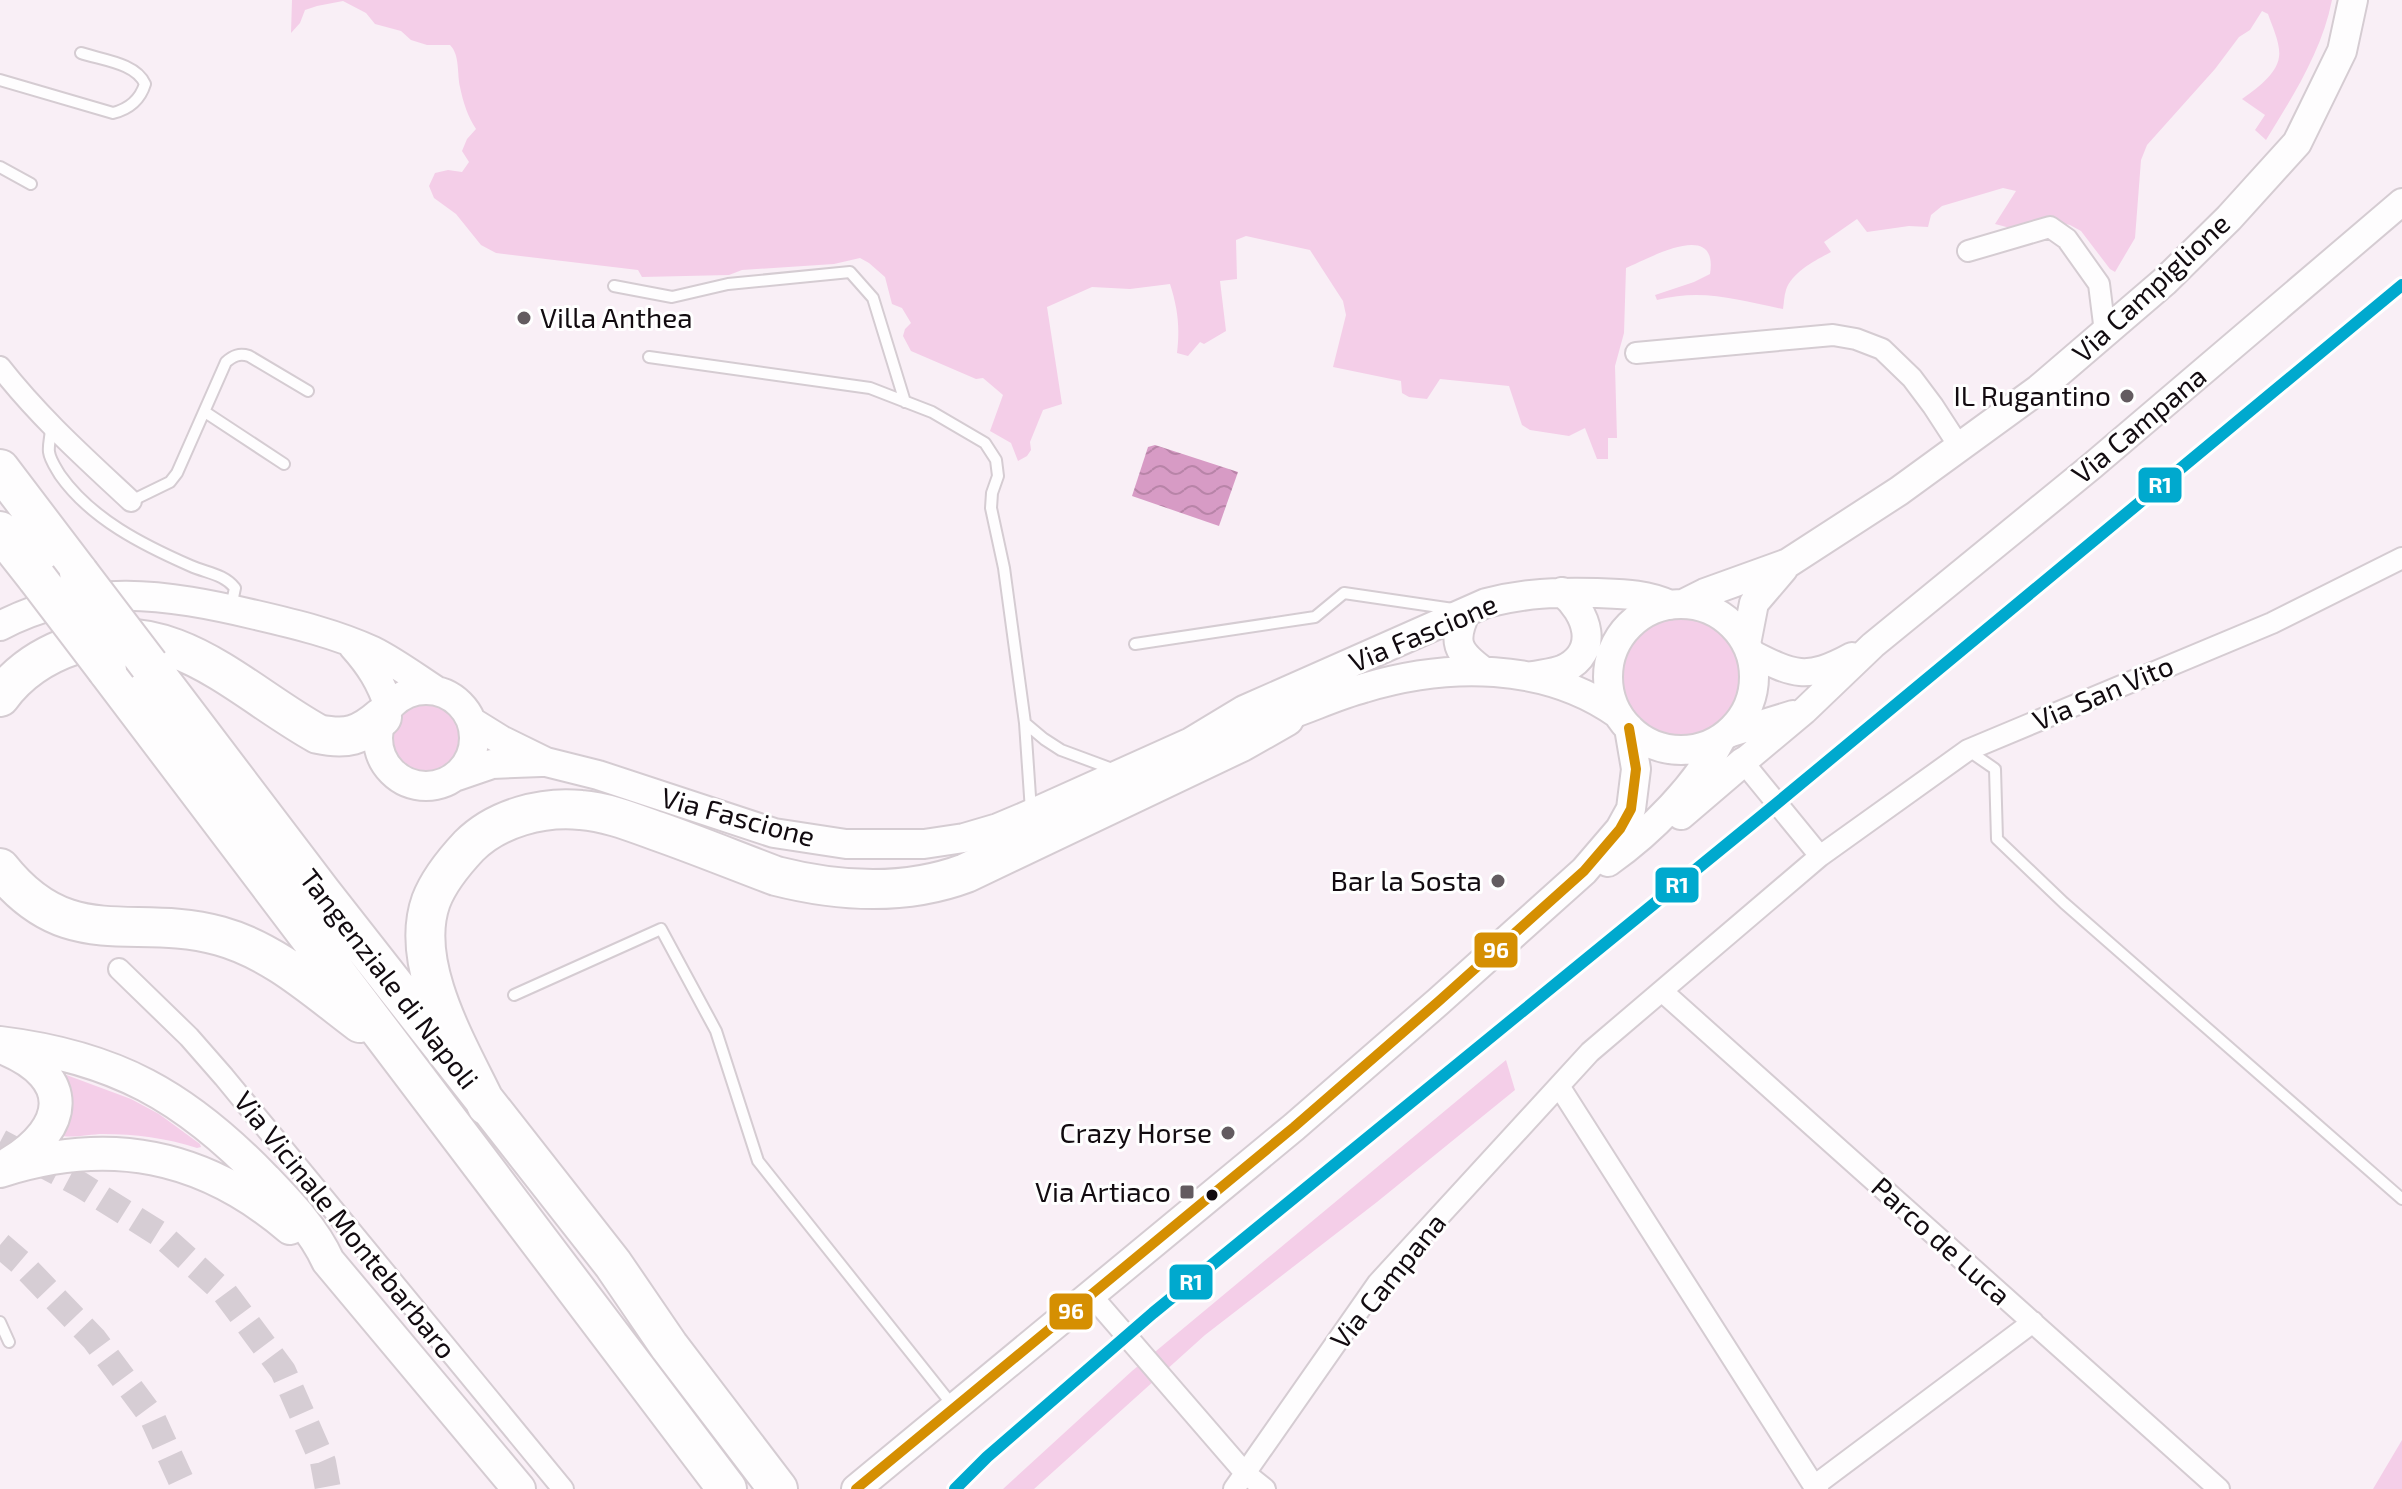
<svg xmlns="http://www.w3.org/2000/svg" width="2402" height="1489" font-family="'Exo 2',sans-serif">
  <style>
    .green { fill: #f4cee8 }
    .water { fill: url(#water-waves) }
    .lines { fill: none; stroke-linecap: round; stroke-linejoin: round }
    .tertiary-tunnel { stroke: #d6cdd4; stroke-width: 26; stroke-dasharray: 26 13; stroke-linecap: butt }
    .service-casing { stroke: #d5ccd2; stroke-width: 14 }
    .minor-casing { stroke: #d5ccd2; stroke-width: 24 }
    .tertiary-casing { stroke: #d5ccd2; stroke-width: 30 }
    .secondary-casing { stroke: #d5ccd2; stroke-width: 32 }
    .primary-casing { stroke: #d5ccd2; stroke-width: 36 }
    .motorway-casing { stroke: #d5ccd2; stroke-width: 42 }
    .service { stroke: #fefdfe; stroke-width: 10 }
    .minor { stroke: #fefdfe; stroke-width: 20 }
    .tertiary { stroke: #fefdfe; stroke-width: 26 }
    .secondary { stroke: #fefdfe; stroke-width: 28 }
    .primary { stroke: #fefdfe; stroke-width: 32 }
    .motorway { stroke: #fefdfe; stroke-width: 38 }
    .motorway-bridge-casing { stroke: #d5ccd2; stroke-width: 42; stroke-linecap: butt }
    .motorway-bridge { stroke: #fefdfe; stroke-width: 38 }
    .bus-1-casing { stroke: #fff; stroke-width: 16 }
    .bus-1 { stroke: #d58f02; stroke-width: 10 }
    .rail-1-casing { stroke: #fff; stroke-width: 18 }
    .rail-1 { stroke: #00a9ce; stroke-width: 12 }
    .poi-dot { fill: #635b60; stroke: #fff; stroke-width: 3 }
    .bus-dot { fill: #120b10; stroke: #fff; stroke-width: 3 }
    .labels { text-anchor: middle; stroke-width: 6; stroke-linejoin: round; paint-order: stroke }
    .street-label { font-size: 28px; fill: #120b10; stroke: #fff }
    .poi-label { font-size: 28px; fill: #120b10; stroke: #fff; text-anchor: end }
    .line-badge { stroke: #fff; stroke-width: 3 }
    .badge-label { font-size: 22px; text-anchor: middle; font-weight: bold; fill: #fff }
  </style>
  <defs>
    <pattern id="water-waves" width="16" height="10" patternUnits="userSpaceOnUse" patternTransform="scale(2)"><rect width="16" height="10" fill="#d79bc5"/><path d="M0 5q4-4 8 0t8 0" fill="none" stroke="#b884a8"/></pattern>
  </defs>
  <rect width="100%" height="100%" fill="#f9eff6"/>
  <!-- green -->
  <path class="green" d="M292,0H2332C2322,51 2293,96 2266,140L2255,130L2265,115L2242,99C2255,90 2277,74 2279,57C2281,44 2272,26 2268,14L2262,11L2250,30L2239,37L2215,69L2147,145L2141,160L2135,238L2115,272L2110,269L2081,231L2070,225L2049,220L2014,229L1995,224L2016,191L2003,188L1942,206L1931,215L1928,227L1909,226L1867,232L1857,219L1824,242L1831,252C1816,260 1792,272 1786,290C1784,296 1784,303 1783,309C1738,300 1703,288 1657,300L1655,295L1694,282L1710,274C1719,218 1648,259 1626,268L1624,333L1615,366L1617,438H1608V459H1597L1585,428L1569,436L1530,430L1522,425L1509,386L1440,379L1427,399L1409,397L1402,393L1401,381L1333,367L1346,315L1343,301L1310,250L1246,236L1236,240L1237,279L1220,281L1226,331L1204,344L1200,342L1188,356L1177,353C1180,328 1178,309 1170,284L1130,289L1092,287L1047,307L1062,404L1043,410L1030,442L1031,450L1027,456L1018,461L1011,443L990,431L1003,395L983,378L976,379L911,351L903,336L905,329L911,323L902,308L892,304L885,277L869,263L860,258L834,264L742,270L729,275L642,277L638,270L496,253L481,245L456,214L434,198L429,186L435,173L448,170L462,172L469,162L462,151L467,139L476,129C468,117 463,102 460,87C457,73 460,55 450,45H427L411,40L401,31L375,24L366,13L343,1L317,6L305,10L300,23L291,33Z
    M1619 677a61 61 0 1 1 122 0a61 61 0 1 1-122 0Z
    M389 736a37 37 0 1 1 74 0a37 37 0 1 1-74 0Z
    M1506,1060L1515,1090L1377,1202L1205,1335L1034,1489H1003L1132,1371Z
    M61,1073L131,1099L159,1114L200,1144L201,1147L197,1148C166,1138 135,1134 103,1134C89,1134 71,1139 58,1135Z
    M2402,1440V1489H2373Z"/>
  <!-- water -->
  <path class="water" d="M1155,445L1238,472L1219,526L1132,496L1148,447Z"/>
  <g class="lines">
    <!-- tertiary-tunnel -->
    <path class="tertiary-tunnel" d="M0,1142L81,1185L161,1235L225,1293L283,1371L323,1462L328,1489
      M0,1245L20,1262L94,1339L152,1417L185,1489"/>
    <defs>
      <path id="service" d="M0,80L113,113C129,109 140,100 145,84C136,63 102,60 81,53
        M0,167L31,184
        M614,286L672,297L728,284L850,272L873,298L905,402
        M649,357L870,388L932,412L985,443L996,460L998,476L992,493L991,508L1004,568L1025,723L1031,811
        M205,412L284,464
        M51,428C51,435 48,445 49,452C50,460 56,468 60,475C91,519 143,545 191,566C207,573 224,574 235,588L231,607
        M131,501L170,482L177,473L226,362C233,356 239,353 249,356L308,391
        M1135,644L1315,617L1344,593L1453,609
        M1025,723L1044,739L1061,750L1115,770
        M1969,751L1995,769L1997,839L2064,903L2402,1199
        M514,995L661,929L716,1031L758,1161L954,1407
        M0,1322L9,1342"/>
      <path id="minor" d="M1968,251L2050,227L2067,239L2099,284L2105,332
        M1636,353L1833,335L1856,339L1882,349L1912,378L1933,406L1959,446
        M0,367C39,417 85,458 131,501
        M1820,856L1968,750L2272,623L2402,558
        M119,969L189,1037L224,1077L563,1489
        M1663,992L2219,1489
        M1559,1086L1814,1486L1818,1489
        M1091,1295L1245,1473L1265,1489
        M1814,1486L2033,1322
        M1234,1489L1378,1283L1590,1052L1820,856L1743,762"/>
      <path id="tertiary" d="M1749,652C1794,675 1806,681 1852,656
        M1728,734L1793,714
        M1743,762L1804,711L1873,645L2092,466L2402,202"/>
      <path id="secondary" d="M1683,604L1705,593L1788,563L1899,491L2039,389L2165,281L2229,218L2297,143L2342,51L2353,0
        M1608 677a73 73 0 1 1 146 0a73 73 0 1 1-146 0Z
        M1466,612C1452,642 1457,652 1483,671
        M0,626C86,581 166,594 256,615C295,624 336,634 373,651C395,662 415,677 435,690
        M1746,644L1754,603L1783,569
        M353,646C370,665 381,682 389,707
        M1533,676C1543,674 1555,673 1564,669C1601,651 1587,612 1562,592
        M378 738a48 48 0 1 1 96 0a48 48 0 1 1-96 0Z
        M472,722L501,740L546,762L598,775L774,833L846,844H924L964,838L998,828L1031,814L1191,742L1244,710L1486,603C1527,593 1555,592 1597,593C1623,594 1646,594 1670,605
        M1265,722C1299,714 1330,697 1364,688C1447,663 1545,662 1618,714
        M457,776L492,764L541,762
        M1681,815L1743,762
        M1608,862C1652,831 1696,786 1721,739
        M856,1489L1294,1127L1439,1001L1584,871L1620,829L1631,809L1636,769L1629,728"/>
      <path id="primary" d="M0,1043C115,1057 185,1096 265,1179C289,1204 314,1230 328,1261L519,1489
        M6,1049C74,1078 69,1127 10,1163
        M0,1171C109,1136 203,1154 290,1228"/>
      <path id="motorway" d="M0,469L79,573
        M0,531L37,578
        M149,665L322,893L613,1264L669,1346L778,1489
        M107,670L727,1489
        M0,697C19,671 44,655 74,645C173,614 240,691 318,734C347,740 360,736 382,717
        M0,868C69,955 133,912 220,936C274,951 316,990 360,1023
        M487,1106C460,1049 408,965 431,901C439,880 454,862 469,846C497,818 543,806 581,810C607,812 632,822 657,831C697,845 736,861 776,876C839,892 905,896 966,873L1241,742L1285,717"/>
    </defs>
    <!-- service casing -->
    <use href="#service" class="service-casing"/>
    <!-- minor casing -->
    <use href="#minor" class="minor-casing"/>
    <!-- tertiary casing -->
    <use href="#tertiary" class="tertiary-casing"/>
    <!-- secondary casing -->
    <use href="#secondary" class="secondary-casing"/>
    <!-- primary casing -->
    <use href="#primary" class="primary-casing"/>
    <!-- motorway casing -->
    <use href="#motorway" class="motorway-casing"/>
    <!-- service -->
    <use href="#service" class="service"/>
    <!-- minor -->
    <use href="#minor" class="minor"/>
    <!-- tertiary -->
    <use href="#tertiary" class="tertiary"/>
    <!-- secondary -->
    <use href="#secondary" class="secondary"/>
    <!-- primary -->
    <use href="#primary" class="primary"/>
    <!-- motorway -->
    <use href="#motorway" class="motorway"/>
    <defs>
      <path id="motorway-bridge" d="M79,573L149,665
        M37,578L107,670"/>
    </defs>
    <!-- motorway-bridge casing -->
    <use href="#motorway-bridge" class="motorway-bridge-casing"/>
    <!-- motorway-bridge -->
    <use href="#motorway-bridge" class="motorway-bridge"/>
    <defs>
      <path id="bus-1" d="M856,1489L1294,1127L1439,1001L1584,871L1620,829L1631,809L1636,769L1629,728"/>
    </defs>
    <!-- bus-1 casing -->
    <use href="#bus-1" class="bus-1-casing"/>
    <!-- bus-1 -->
    <use href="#bus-1" class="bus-1"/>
    <defs>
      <path id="rail-1" d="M955,1489L987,1457L1153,1313L1764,814L2402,285"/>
    </defs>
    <!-- rail-1 casing -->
    <use href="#rail-1" class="rail-1-casing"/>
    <!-- rail-1 -->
    <use href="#rail-1" class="rail-1"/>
  </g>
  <!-- markers -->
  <g class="poi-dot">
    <circle cx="524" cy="318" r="8"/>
    <circle cx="2127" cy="396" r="8"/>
    <circle cx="1498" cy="881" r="8"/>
    <circle cx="1228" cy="1133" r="8"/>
    <rect x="1179" y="1184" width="16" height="16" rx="4"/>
  </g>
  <circle class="bus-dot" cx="1212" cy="1195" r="7"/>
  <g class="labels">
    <!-- street labels -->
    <g class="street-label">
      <text transform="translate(2151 288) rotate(-43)" y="10">Via Campiglione</text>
      <text transform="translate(2139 425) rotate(-40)" y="10">Via Campana</text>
      <text transform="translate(1423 633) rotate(-23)" y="10">Via Fascione</text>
      <text transform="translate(2103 693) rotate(-23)" y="10">Via San Vito</text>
      <text transform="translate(738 817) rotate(15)" y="10">Via Fascione</text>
      <text transform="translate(389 979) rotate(52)" y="10">Tangenziale di Napoli</text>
      <text transform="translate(345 1225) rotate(51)" y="10">Via Vicinale Montebarbaro</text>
      <text transform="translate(1941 1241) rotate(42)" y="10">Parco de Luca</text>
      <text transform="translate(1388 1281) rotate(-51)" y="10">Via Campana</text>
    </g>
    <!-- poi labels -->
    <g class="poi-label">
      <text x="540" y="328" text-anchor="start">Villa Anthea</text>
      <text x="2111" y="406">IL Rugantino</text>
      <text x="1482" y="891">Bar la Sosta</text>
      <text x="1212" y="1143">Crazy Horse</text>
      <text x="1171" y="1202">Via Artiaco</text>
    </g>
  </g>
  <g class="line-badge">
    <rect x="2137" y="466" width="46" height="38" rx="8" fill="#00a9ce"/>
    <rect x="1654" y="866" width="46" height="38" rx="8" fill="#00a9ce"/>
    <rect x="1473" y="931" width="46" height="38" rx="8" fill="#d58f02"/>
    <rect x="1168" y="1263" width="46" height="38" rx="8" fill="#00a9ce"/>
    <rect x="1048" y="1292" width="46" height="39" rx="8" fill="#d58f02"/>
  </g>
  <g class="badge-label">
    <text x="2160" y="493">R1</text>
    <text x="1677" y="893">R1</text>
    <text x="1496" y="958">96</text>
    <text x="1191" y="1290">R1</text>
    <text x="1071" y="1319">96</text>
  </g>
</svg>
